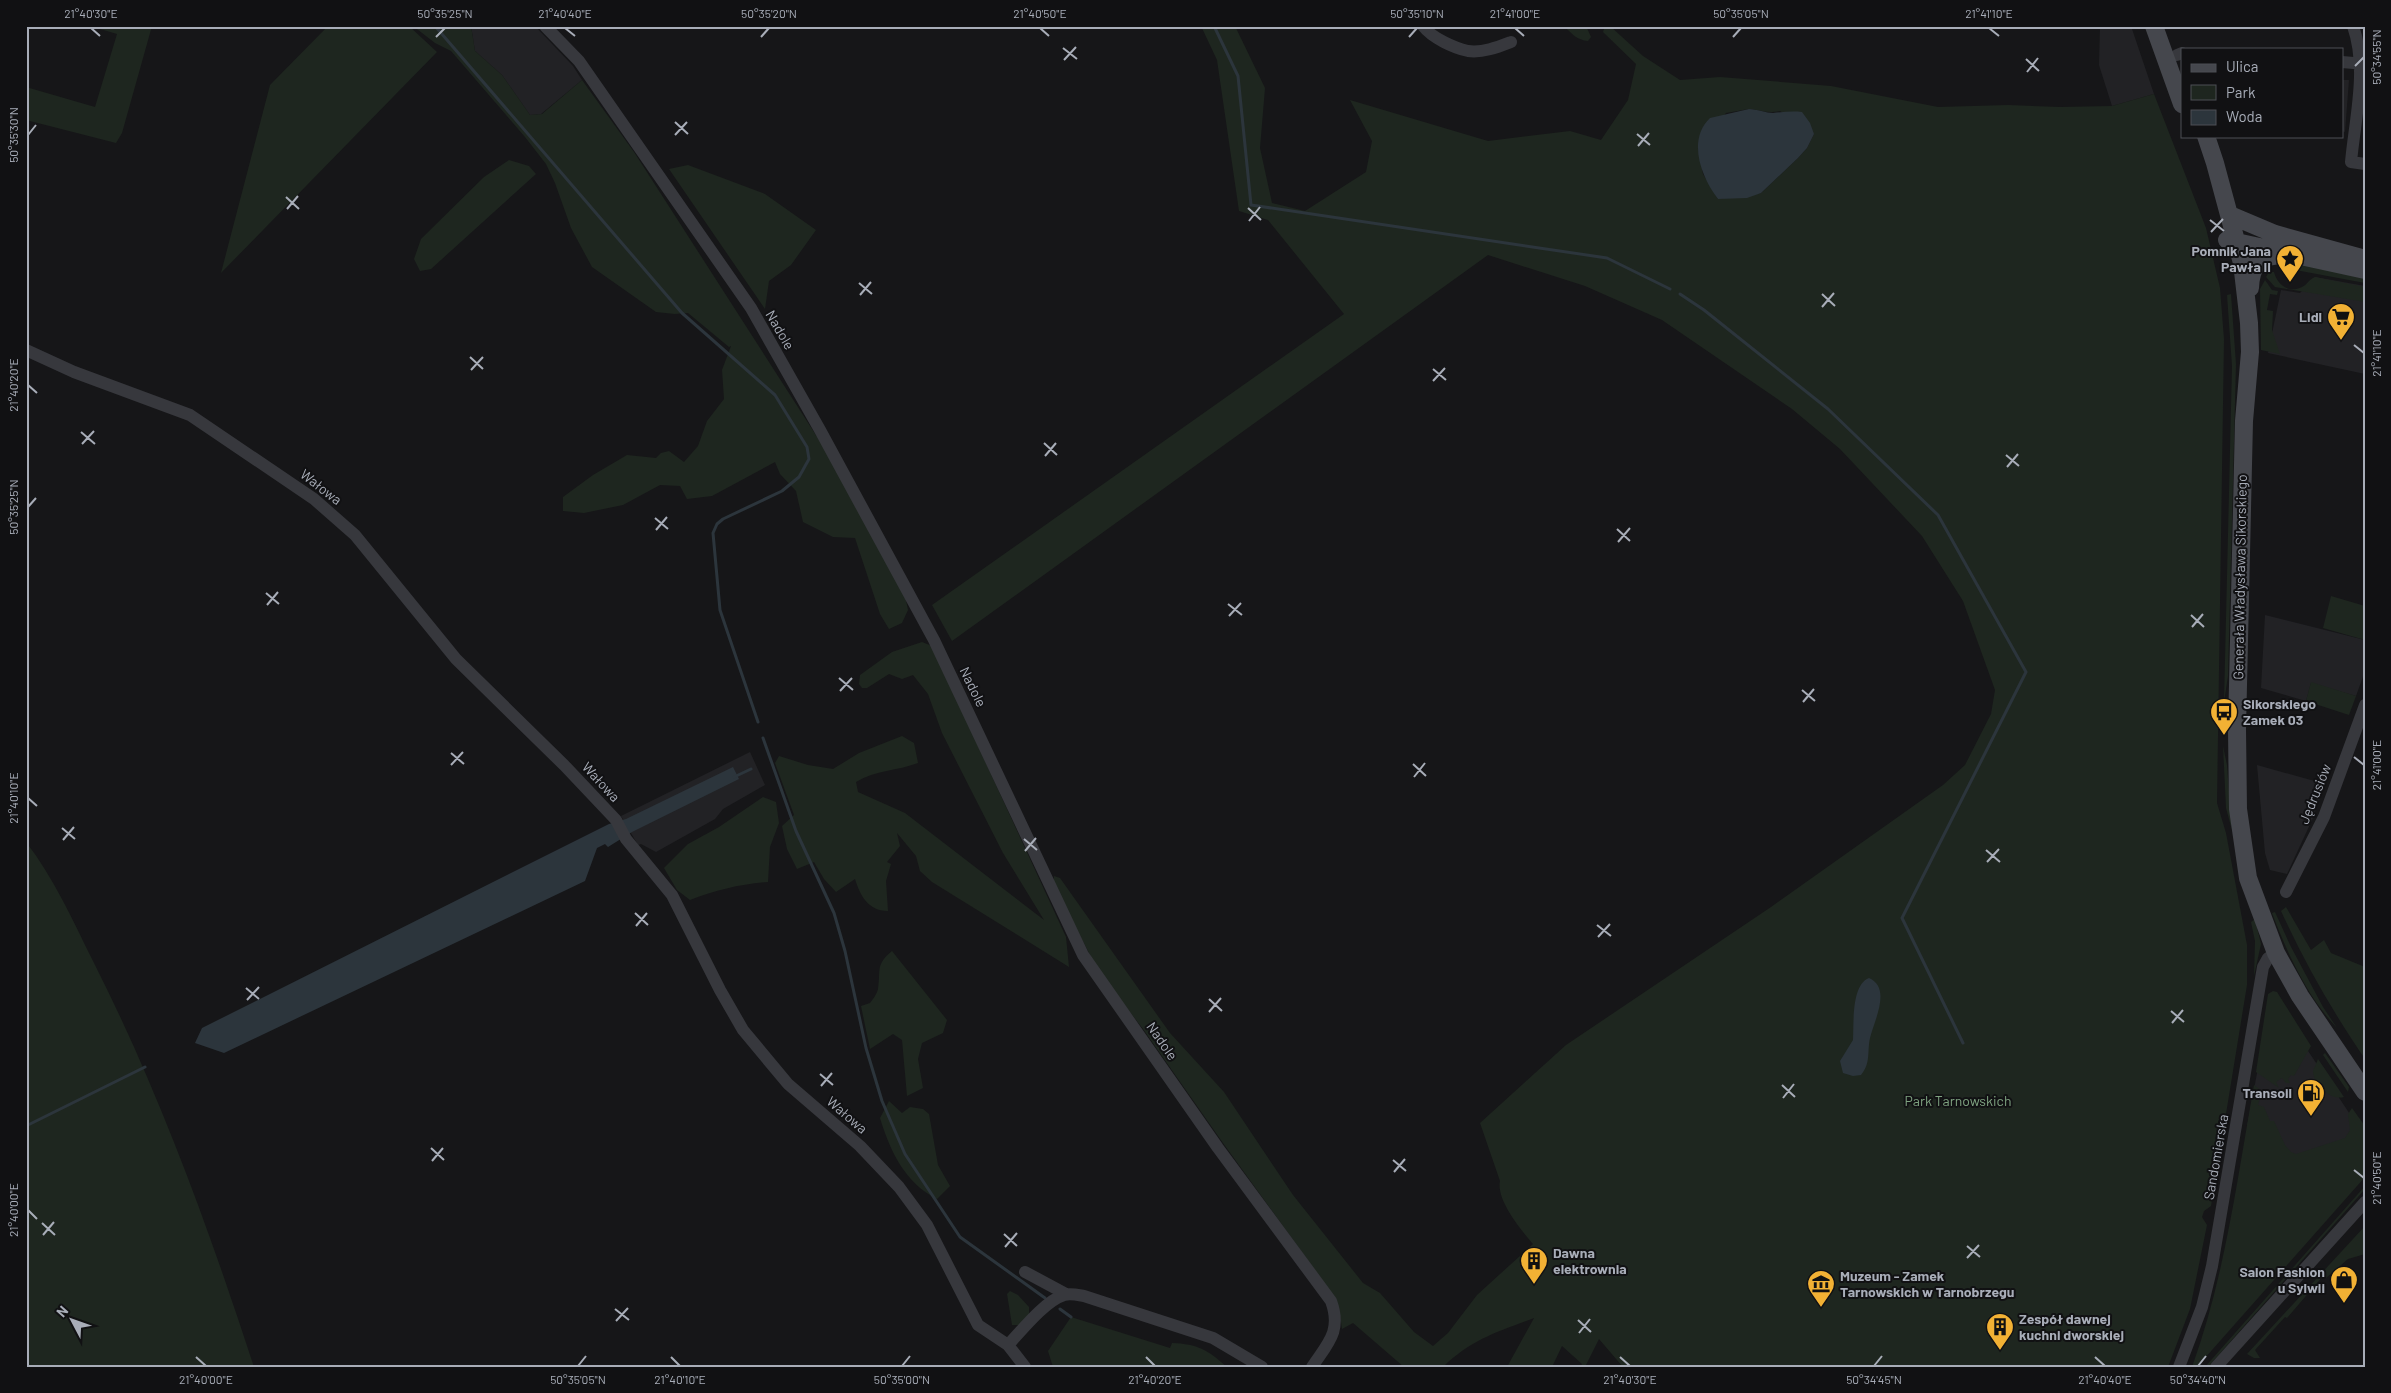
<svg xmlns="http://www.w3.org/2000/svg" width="2391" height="1393" font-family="Barlow,sans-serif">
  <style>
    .built { fill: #222225 }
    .green { fill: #1e261f; fill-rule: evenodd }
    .water { fill: #2c353c }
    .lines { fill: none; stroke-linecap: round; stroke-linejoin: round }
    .stream { stroke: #2c353c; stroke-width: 3 }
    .street { stroke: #37383d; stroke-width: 12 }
    .secondary { stroke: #45474d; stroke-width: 18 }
    .ticks { fill: none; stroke: #a8adb8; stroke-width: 2 }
    .labels { text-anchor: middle; stroke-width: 4; stroke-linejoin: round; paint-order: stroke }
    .poi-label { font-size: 14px; font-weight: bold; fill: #a8adb8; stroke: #111113; text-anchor: end }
    .street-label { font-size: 14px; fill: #a8adb8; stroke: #111113 }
    .park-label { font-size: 14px; fill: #7fa381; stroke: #111113 }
    .neatline { fill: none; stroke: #a8adb8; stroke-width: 2 }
    .ticks-label { font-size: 12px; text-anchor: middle; fill: #a8adb8 }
  </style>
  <rect width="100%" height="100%" fill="#161618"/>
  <!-- built -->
  <path class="built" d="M471,26H535L573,66L582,80L541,114L530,115L502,75L475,51Z
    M2100,26H2131L2154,94L2112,106L2099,65Z
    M2342,80H2349L2345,132L2342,131Z
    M2315,277L2365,286V374L2268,353L2281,290L2300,293Z
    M2265,615L2365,640V671L2356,696L2311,683L2306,701L2261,688Z
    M750,752L765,785L723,809L715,819L656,852L641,844L638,845L621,816Z
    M2257,765L2325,784L2312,820L2287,874L2270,870L2265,853Z
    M2277,1004L2365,1137L2289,1166L2247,1126L2270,1005Z"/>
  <!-- green -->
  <path class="green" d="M90,26H152L122,133L116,143L26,120V87L95,107L117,34Z
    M328,26H409L437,52L221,273L270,85Z
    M413,26H471L475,51L502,75L530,115L542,114L582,80L634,152L821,443L904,591L908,610L902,623L889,629L880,614L855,538L833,537L803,522L796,491L780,474L775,462L712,496L687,499L680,486L660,485L623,505L584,513L563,511V497L593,475L627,455L656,458L661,453L669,451L684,462L698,446L707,421L724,399L722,370L731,346L729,347L688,313L675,314L656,312L592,267L571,228L555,183L546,164L525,137L451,51L435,43Z
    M1201,26H1235L1265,88L1260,148L1272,203L1305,211L1366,172L1372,141L1350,100L1488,141L1570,131L1601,140L1628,100L1636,64L1603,32L1605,26H1610L1643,56L1680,80L1720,77L1831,86L1938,107L2008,105L2060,107L2112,106L2154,94L2206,228L2220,288L2224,339L2217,803L2226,833L2247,945V985L2211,1206L2204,1211L2202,1217L2207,1225L2190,1309L2168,1367H1623L1599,1339L1585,1367H1580L1582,1364L1562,1346L1552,1367H1507L1534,1318C1497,1332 1472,1339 1443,1367H1404L1353,1323L1342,1329L1339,1309L1320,1277L1223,1143L1143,1029L1097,969L1054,884V876L1060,878L1170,1033L1224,1092L1293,1195L1363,1283L1380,1293L1414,1332L1433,1346L1448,1333L1477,1295L1533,1244C1521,1230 1496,1200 1500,1181L1480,1123L1566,1045L1771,907L1943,785L1965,765L1991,714L1995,690L1963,601L1922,536L1840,449L1792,409L1662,320L1585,286L1488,255L952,641L932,605L1344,314L1268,220L1239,211L1217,60ZM1749,109C1760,110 1769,114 1780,111L1814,134L1807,148L1798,158L1761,193L1718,199L1703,174L1698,146L1726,113Z
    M1564,26H1586L1591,37L1588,41C1577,40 1572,34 1564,26Z
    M509,160L529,166L536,174L431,269L420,271L414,259L421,239L484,177Z
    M688,165L765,194L816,230L791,265L769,281L765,309L669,169Z
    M2283,259L2337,270L2365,279V283L2284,268L2279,264Z
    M2269,272H2274C2277,284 2288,294 2302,287C2307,285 2309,279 2315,277L2365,287V302L2275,287L2266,277Z
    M2265,280L2272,290L2278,291L2277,295L2270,294L2267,310L2273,311L2272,330L2280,354L2261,350L2260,289Z
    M2231,294L2236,364L2228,676L2224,702L2232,366L2227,295Z
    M2331,596L2365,606V640L2323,628Z
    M922,642L932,646L1066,937L1069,967L932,882L920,871L916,856L897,833L900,846L887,862L891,864L886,881L888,911C868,911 860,895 855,879L836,892L824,879L814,862L797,869L787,849L782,826L794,815L775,763L779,756L808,765L833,769L859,753L902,736L914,743L918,763C897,771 876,770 856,782L858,792L905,813L1044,920L1003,853L942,733L928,694L913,675L902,679L889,674L867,688H862L859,684L860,675L892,652Z
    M2311,682L2356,696L2349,715L2306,701Z
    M2223,746L2227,765L2232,830L2226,808Z
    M763,797L776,802L779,823L770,847L768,882C741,884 716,890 690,900L677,890L664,868L688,844L719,827Z
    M26,842C54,878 73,921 93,961C159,1091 209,1229 254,1367H26Z
    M2286,907L2311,950L2324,940L2331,953L2365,967V1059C2332,1011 2305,963 2281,911Z
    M2275,912L2290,945L2323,1007L2337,1028C2307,996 2288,955 2272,913Z
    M2255,919L2261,944L2254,976L2255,941L2251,922Z
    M892,951L947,1020L943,1033L922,1043L918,1059L923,1088L907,1096L902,1040L893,1034L870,1049L861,1006L870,1003C873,999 877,994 878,989C881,970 875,965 892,951Z
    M2273,991L2277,992L2311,1046L2294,1076L2291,1075L2288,1079L2290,1083H2286L2282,1078L2276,1082L2279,1088L2256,1072L2268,994Z
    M2325,1053L2349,1087L2348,1092L2323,1055Z
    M2318,1059L2344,1097C2330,1101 2313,1084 2313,1071Z
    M2254,1085L2269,1096L2261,1094L2258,1105L2264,1107L2270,1121H2274L2285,1145L2291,1152L2296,1154L2345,1138L2350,1130L2348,1114L2352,1108L2365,1126V1177L2197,1367H2192C2225,1276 2237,1180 2254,1085Z
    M889,1101L902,1113L910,1107L923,1109L929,1114L938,1165L950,1186L937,1199C905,1183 890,1151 880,1118Z
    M2365,1186V1189L2208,1367H2205Z
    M2365,1226V1254L2348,1259L2326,1278L2323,1276L2287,1318L2285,1317L2255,1350L2260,1358H2254L2247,1354Z
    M1010,1291L1018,1295L1029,1307V1316L1019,1325H1012L1007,1294Z
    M1071,1317L1170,1348L1172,1343C1198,1344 1208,1350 1227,1367H1053L1048,1351Z"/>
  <!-- water -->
  <path class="water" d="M1749,109C1756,109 1767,113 1773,113C1783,112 1792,111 1802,112L1810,123L1814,134L1807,148L1798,158L1761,193L1747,198L1718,199C1701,177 1687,140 1710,118Z
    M733,767L739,779L632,832L608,847L605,844L597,848L585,881L224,1053L195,1043L202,1028L609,824L626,819Z
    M1869,978C1892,988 1874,1021 1870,1038C1867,1052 1871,1063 1861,1075L1853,1076L1843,1073L1840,1061L1853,1040C1854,1024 1851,985 1869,978Z"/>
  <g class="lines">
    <!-- stream -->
    <path class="stream" d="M435,26L682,313L775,395L807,447L809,459L799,477L782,491L723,519L717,524L713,533L720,610L758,722
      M1214,26L1238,76L1251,205L1607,258L1670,289
      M1680,294L1704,310L1828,409L1938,515L2026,672L1902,918L1963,1043
      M763,738L796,831L834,913L845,951L866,1048L882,1101L905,1154L960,1237L1045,1298
      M734,777L751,769
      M26,1126L145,1067
      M1060,1309L1071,1317"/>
    <!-- street -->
    <path class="street" d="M545,26L579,61L751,308L820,430L934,640L1083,955L1218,1148L1331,1301C1342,1331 1328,1343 1312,1367
      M1423,26C1432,38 1454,48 1468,51C1483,53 1498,47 1511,42
      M2353,26C2368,69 2355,118 2351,162L2365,164
      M2177,55L2182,53
      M2342,62L2365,64
      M26,350L74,372L190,415L314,499L355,535L456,659L564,765L616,820L626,839L672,895L720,990L743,1030L788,1084L860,1146L899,1187L927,1225L978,1325L1008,1345L1025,1367
      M2286,892L2324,817L2365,705
      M1025,1272L1066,1294
      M1008,1345C1022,1330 1045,1301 1064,1295C1070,1293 1078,1295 1084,1296L1213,1338L1262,1367
      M2179,1367L2202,1307L2212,1266L2263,967L2268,958L2276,953
      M2216,1367L2365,1202"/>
    <!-- secondary -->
    <path class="secondary" d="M2154,26L2182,104
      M2206,136L2215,163L2242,263L2249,323L2250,352L2244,421L2237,729L2238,809L2248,878L2276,953L2300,996L2365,1092
      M2230,215L2275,234L2365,259
      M2227,240L2365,270
      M2250,288C2251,263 2261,255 2285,255"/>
  </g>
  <!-- ticks -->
  <path class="ticks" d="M91,28L100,36M565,28L575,36M1040,28L1049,36M1515,28L1524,36M1989,28L1999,36M436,37L445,28M761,37L769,28M1409,37L1417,28M1733,37L1741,28M1063,48L1077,59M2026,59L2039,71M1064,60L1076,47M2355,66L2364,57M2027,72L2038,58M675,122L688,134M1637,134L1650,145M28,135L36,125M675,135L687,122M1638,146L1649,133M286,197L299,209M1248,208L1261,220M287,209L298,196M2210,220L2224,231M1249,221L1260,207M2211,232L2223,219M859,283L872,294M1822,294L1835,306M860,295L871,282M1822,307L1834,293M2354,345L2364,353M470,357L483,369M1433,369L1446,380M471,370L483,357M1433,381L1445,368M28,385L37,393M81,432L95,444M1044,443L1057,455M82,444L94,431M2006,455L2019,466M1045,456L1056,443M2007,467L2018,454M28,507L36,498M655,518L668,529M1617,529L1630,541M656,530L667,517M1618,542L1630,528M266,593L279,604M1228,604L1242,615M267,605L278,592M2191,615L2204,627M1229,616L1241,603M2192,627L2203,614M839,678L853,690M1802,690L1815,701M840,691L852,678M1803,702L1814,689M451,753L464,764M2354,757L2364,765M1413,764L1426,776M451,765L463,752M1414,777L1425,763M28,798L37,806M62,828L75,839M1024,839L1037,850M63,840L74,827M1986,850L2000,862M1025,851L1036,838M1987,862L1999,849M635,913L648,925M1597,925L1611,936M636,926L647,913M1598,937L1610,924M246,988L259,999M1209,999L1222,1011M247,1000L259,987M2171,1011L2184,1022M1209,1012L1221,998M2172,1023L2183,1010M820,1074L833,1085M1782,1085L1795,1097M821,1086L832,1073M1783,1098L1794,1084M431,1148L444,1160M1393,1160L1406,1171M432,1161L443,1148M2354,1170L2364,1178M1394,1172L1405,1159M28,1210L37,1219M42,1223L55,1235M1004,1234L1017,1246M43,1235L54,1222M1967,1246L1980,1257M1005,1247L1017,1233M1967,1258L1979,1245M615,1309L629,1320M1578,1320L1591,1332M616,1321L628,1308M1579,1333L1590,1319M196,1357L206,1366M671,1357L680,1366M1146,1357L1155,1366M1620,1357L1630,1366M2095,1357L2105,1366M578,1366L586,1356M902,1366L910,1356M1874,1366L1882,1356M2198,1366L2206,1356"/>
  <!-- icons -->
  <defs>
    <symbol id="sight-pin" viewBox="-11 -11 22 30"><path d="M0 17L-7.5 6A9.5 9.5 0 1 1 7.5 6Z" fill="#f2b134" stroke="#111113"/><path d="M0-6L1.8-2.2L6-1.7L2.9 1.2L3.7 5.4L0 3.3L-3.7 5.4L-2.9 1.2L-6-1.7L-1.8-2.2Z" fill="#111"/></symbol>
    <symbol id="supermarket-pin" viewBox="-11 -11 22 30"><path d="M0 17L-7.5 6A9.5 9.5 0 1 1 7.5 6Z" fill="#f2b134" stroke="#111113"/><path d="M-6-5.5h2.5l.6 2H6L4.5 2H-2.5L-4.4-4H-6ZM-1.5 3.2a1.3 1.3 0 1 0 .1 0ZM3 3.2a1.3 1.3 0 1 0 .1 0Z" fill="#111"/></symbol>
    <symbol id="bus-pin" viewBox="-11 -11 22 30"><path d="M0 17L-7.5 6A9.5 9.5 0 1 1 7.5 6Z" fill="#f2b134" stroke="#111113"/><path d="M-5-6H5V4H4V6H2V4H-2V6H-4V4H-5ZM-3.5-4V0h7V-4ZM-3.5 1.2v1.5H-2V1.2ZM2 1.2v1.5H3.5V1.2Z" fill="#111"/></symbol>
    <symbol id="fuel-pin" viewBox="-11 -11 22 30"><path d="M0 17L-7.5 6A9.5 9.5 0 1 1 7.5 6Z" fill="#f2b134" stroke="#111113"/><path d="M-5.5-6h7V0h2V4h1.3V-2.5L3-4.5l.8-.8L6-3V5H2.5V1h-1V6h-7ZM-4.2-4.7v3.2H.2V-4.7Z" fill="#111"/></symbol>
    <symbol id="building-pin" viewBox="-11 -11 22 30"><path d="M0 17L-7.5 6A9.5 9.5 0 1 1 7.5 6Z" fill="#f2b134" stroke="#111113"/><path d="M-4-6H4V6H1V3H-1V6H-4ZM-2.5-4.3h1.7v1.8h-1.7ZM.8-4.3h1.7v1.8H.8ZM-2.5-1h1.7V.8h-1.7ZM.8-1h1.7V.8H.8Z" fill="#111"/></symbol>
    <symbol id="shop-pin" viewBox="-11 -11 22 30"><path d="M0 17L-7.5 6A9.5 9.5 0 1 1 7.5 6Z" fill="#f2b134" stroke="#111113"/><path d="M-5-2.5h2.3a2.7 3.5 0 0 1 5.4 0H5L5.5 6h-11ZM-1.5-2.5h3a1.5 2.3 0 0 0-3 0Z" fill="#111"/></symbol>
    <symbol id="museum-pin" viewBox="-11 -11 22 30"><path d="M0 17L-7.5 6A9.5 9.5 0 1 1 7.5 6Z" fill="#f2b134" stroke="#111113"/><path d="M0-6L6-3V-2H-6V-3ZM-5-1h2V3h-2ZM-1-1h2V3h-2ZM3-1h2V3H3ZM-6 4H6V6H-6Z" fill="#111"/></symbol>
  </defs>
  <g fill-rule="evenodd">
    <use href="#sight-pin" x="2274" y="243" width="32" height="43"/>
    <use href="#supermarket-pin" x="2325" y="301" width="32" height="43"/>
    <use href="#bus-pin" x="2208" y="696" width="32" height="43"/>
    <use href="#fuel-pin" x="2295" y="1077" width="32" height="43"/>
    <use href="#building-pin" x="1518" y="1245" width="32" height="43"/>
    <use href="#shop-pin" x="2328" y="1264" width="32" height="43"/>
    <use href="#museum-pin" x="1805" y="1268" width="32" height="43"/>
    <use href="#building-pin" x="1984" y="1311" width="32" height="43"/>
  </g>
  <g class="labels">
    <!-- poi labels -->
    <g class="poi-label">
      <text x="2271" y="256">Pomnik Jana<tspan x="2271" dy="16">Pawła II</tspan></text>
      <text x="2322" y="322">Lidl</text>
      <text x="2243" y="709" text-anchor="start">Sikorskiego<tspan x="2243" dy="16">Zamek 03</tspan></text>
      <text x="2292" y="1098">Transoil</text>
      <text x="1553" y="1258" text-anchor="start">Dawna<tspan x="1553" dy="16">elektrownia</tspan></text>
      <text x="2325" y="1277">Salon Fashion<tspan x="2325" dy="16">u Sylwii</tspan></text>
      <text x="1840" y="1281" text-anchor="start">Muzeum - Zamek<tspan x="1840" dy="16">Tarnowskich w Tarnobrzegu</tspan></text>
      <text x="2019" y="1324" text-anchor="start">Zespół dawnej<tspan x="2019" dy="16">kuchni dworskiej</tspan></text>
    </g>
    <!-- street labels -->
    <g class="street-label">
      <text transform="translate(780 330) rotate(60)" y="5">Nadole</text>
      <text transform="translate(321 487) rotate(38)" y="5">Wałowa</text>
      <text transform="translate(2240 577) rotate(-89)" y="5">Generała Władysława Sikorskiego</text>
      <text transform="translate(973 687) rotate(64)" y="5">Nadole</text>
      <text transform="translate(601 782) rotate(47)" y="5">Wałowa</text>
      <text transform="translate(2315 794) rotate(-68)" y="5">Jędrusiów</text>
      <text transform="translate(1162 1041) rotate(55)" y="5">Nadole</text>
      <text transform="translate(847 1115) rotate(41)" y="5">Wałowa</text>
      <text transform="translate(2216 1157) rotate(-80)" y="5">Sandomierska</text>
    </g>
    <!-- park labels -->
    <g class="park-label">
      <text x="1958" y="1106">Park Tarnowskich</text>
    </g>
  </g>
  <!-- border -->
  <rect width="2391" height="1393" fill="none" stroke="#111113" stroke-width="55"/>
  <!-- legend -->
  <rect x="2181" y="48" width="162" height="90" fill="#111113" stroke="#4d4f55"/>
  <rect x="2191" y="64" width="25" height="8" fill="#45474d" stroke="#4d4f55"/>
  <text x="2226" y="72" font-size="15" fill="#a8adb8">Ulica</text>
  <rect x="2191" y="85" width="25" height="15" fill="#1e261f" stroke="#4d4f55"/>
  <text x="2226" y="98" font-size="15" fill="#a8adb8">Park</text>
  <rect x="2191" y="110" width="25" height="15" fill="#2c353c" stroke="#4d4f55"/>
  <text x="2226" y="122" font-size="15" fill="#a8adb8">Woda</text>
  <!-- north arrow -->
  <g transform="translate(72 1320) rotate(311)" stroke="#111113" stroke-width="4" paint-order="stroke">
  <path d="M0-4L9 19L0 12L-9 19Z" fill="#a8adb8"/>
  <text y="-8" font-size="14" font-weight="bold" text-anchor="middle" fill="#a8adb8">N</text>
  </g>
  <rect x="28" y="28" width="2336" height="1338" class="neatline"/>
  <g class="ticks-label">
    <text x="91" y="18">21°40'30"E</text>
    <text x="445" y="18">50°35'25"N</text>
    <text x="565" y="18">21°40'40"E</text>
    <text x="769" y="18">50°35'20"N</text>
    <text x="1040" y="18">21°40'50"E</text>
    <text x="1417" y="18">50°35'10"N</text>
    <text x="1515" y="18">21°41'00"E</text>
    <text x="1741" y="18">50°35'05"N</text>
    <text x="1989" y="18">21°41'10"E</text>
    <text transform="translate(2377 57) rotate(-90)" y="4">50°34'55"N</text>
    <text transform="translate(14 135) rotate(-90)" y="4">50°35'30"N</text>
    <text transform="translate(2377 353) rotate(-90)" y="4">21°41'10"E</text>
    <text transform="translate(14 385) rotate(-90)" y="4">21°40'20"E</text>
    <text transform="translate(14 507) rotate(-90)" y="4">50°35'25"N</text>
    <text transform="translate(2377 765) rotate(-90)" y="4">21°41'00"E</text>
    <text transform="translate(14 798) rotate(-90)" y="4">21°40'10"E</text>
    <text transform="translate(2377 1178) rotate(-90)" y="4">21°40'50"E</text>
    <text transform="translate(14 1210) rotate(-90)" y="4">21°40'00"E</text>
    <text x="206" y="1384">21°40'00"E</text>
    <text x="578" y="1384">50°35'05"N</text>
    <text x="680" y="1384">21°40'10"E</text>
    <text x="902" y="1384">50°35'00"N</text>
    <text x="1155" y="1384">21°40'20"E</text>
    <text x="1630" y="1384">21°40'30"E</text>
    <text x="1874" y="1384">50°34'45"N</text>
    <text x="2105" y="1384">21°40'40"E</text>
    <text x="2198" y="1384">50°34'40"N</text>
  </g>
</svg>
